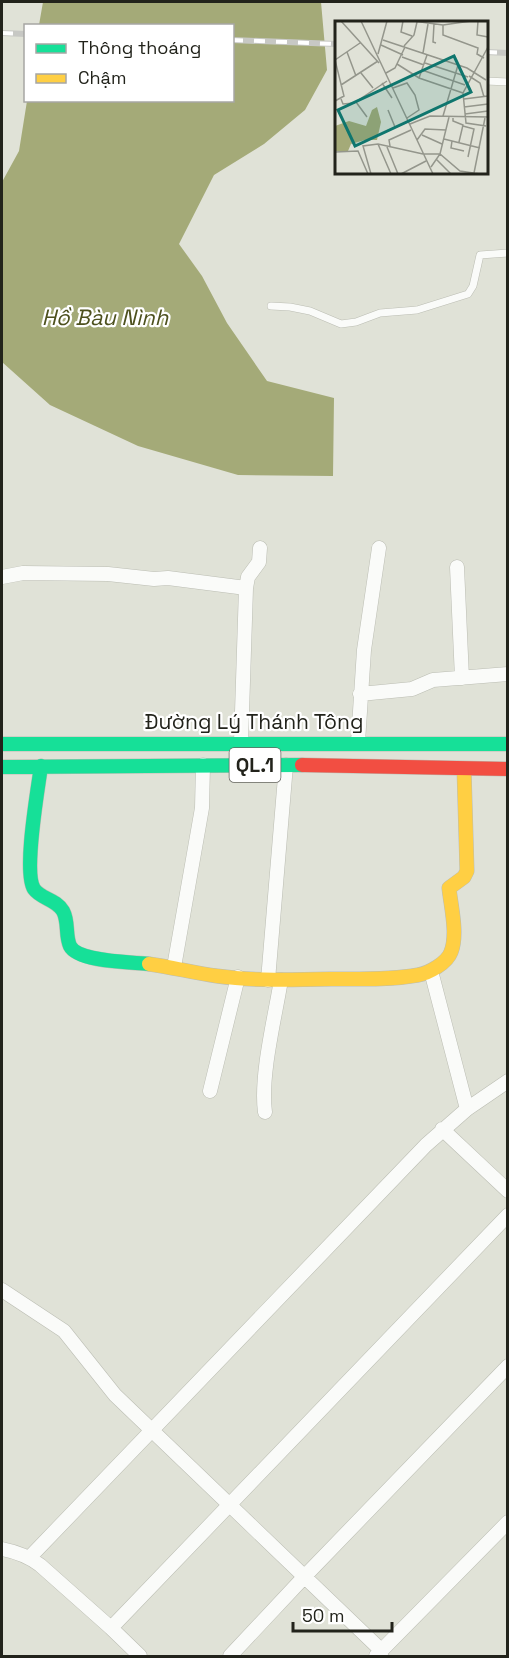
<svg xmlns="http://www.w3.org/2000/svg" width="509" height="1658" font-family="'Space Grotesk',sans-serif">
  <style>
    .water { fill: #a4aa78 }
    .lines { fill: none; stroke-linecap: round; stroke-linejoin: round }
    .lane-casing { stroke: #bbbdb3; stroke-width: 8 }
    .street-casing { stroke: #bbbdb3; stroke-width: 15 }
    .fast-casing { stroke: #bbbdb3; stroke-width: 15 }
    .slow-casing { stroke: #bbbdb3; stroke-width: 15 }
    .jam-casing { stroke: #bbbdb3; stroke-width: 15 }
    .lane { stroke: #fafbf9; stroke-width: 7 }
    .street { stroke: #fafbf9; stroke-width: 14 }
    .fast { stroke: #16e098; stroke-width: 14 }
    .slow { stroke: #ffcf43; stroke-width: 14 }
    .jam { stroke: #f24e42; stroke-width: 14 }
    .rail-casing { stroke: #c7c8c4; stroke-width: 6 }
    .rail { stroke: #fff; stroke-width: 4; stroke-dasharray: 11; stroke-linecap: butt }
    .labels { text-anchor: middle; stroke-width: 4.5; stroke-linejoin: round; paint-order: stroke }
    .shield { fill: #fff; stroke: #64655f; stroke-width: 1.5 }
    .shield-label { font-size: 20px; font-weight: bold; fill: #22231b }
    .street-label { font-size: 21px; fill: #22231b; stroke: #fff }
    .water-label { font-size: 22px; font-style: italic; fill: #4d511e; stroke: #fff }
    .inset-road { fill: none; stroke: #94968c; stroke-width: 1.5 }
    .view { fill: #0f766e; fill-opacity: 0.15; stroke: #0f766e; stroke-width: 3 }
    .inset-edge { fill: none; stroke: #22231b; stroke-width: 3 }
  </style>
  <rect width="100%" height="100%" fill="#e0e2d7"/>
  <!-- water -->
  <path class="water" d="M43,2H321L327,70L305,110L264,144L214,175L179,244L202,276L227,323L267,381L334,398L333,476L238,475L138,446L50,405L2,362V182L19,151L27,101L232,100V26L39,25Z"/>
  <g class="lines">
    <defs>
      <path id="lane" d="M486,81L508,82
        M271,306L290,307L310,311L341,324L356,322L380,313L417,310L468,294L473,286L480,255L508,253"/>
      <path id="street" d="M457,567L462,678
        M2,577L23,573L108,574L154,579L168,578L246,588
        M360,694L412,689L433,680L508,674
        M358,742L364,650L379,548
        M241,743L246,588L248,577L259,562L260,548
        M174,967L202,808L203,765
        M431,971L467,1109
        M268,980L286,765
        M210,1091L238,977
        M265,1112C260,1076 275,1017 281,980
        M442,1129L508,1191
        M2,1290L64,1331L115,1395L382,1651
        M2,1549C17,1552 28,1556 40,1565L111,1628L140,1656
        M30,1557L426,1145L467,1109L508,1081
        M111,1628L508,1215
        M230,1656L305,1576L508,1366
        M376,1656L508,1522"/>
      <path id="fast" d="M2,744H508
        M41,766C38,789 23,872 34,889C41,899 56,899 63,911C69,922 65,935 70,946C78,962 132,962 149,964
        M2,767L302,765"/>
      <path id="slow" d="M149,964C172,967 194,973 217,976C254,981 293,980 331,979C359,979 390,980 418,975C429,973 447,963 451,952C458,934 451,907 449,888L464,877L467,871L464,769"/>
      <path id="jam" d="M302,765L508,769"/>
    </defs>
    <!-- lane casing -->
    <use href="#lane" class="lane-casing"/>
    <!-- street casing -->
    <use href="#street" class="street-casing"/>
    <!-- fast casing -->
    <use href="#fast" class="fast-casing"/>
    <!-- slow casing -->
    <use href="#slow" class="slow-casing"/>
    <!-- jam casing -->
    <use href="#jam" class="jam-casing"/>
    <!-- lane -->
    <use href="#lane" class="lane"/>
    <!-- street -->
    <use href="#street" class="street"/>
    <!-- fast -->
    <use href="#fast" class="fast"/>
    <!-- slow -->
    <use href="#slow" class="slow"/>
    <!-- jam -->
    <use href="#jam" class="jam"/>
    <defs>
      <path id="rail" d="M2,33L26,34
        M232,40L336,44
        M486,52L508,53"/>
    </defs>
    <!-- rail casing -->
    <use href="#rail" class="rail-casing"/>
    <!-- rail -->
    <use href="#rail" class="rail"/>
  </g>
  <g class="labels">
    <!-- shield labels -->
    <rect class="shield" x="229.5" y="748" width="51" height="34" rx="4.5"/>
    <g class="shield-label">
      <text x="255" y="772">QL.1</text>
    </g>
    <!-- street labels -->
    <g class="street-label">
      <text x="254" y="729">Đường Lý Thánh Tông</text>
    </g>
    <!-- water labels -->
    <g class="water-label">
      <text x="105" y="325">Hồ Bàu Nình</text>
    </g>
  </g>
  <!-- overview -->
  <g transform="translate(335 21)">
    <rect width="153" height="153" fill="#e0e2d7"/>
    <path d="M42,86L46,101L42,119H30L16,123L13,130H0V105L14,100L31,105L37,89Z" fill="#a4aa78"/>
    <path class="inset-road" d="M6,0L44,42M26,0L98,153M68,0L66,11L77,15M78,0L108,4L136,0M143,0L142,14L153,16M99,3L98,21L101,22M108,4V14L143,27L142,33L149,37M48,19L132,47L151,59M46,24L68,34M69,25L79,14L82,1M12,31L21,55M88,32L93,3M43,33L52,0M67,36L89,44M90,42L133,56M62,43L84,57L128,72M87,49L130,64M26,52L38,67M51,52L60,47L70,26M134,55L145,62L149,76M84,57L92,34M47,62L57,77M6,64L43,40M58,67L72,62L80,74L84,89L72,97M6,78L8,83L19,82L52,60M129,78L153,75M0,80L9,75L0,39L25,22M21,81L32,96M129,86L153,83M53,89L60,106M130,93L153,90M108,95L123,44M118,97V100L128,104L124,121M75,103L95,95L153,96M128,105L139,108L133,136M151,105L131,102L128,72L153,26M52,110L72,101M87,114L107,123M109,118L145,127M82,119L90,108L111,109M117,120L116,127L129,130M43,123L56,153M55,125L54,119L76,109M52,126L63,153M0,131L23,130L33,153M89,133H105L125,150L145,153M101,138L116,153M96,146L105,133L114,96M139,152L150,97M36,153L28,125L43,123L88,133M66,153L91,140"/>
    <path class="view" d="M119,35L136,71L20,125L3,89Z"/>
    <rect width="153" height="153" class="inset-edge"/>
  </g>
  <!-- border -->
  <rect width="509" height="1658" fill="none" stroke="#22231b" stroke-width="6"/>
  <!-- legend -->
  <rect x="24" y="24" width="210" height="78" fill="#ffffff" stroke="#a7a7a4" stroke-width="1.5"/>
  <rect x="36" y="44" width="30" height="9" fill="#16e098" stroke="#a7a7a4" stroke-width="1.5"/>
  <text x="78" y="54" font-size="18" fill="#22231b">Thông thoáng</text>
  <rect x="36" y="74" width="30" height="9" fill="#ffcf43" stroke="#a7a7a4" stroke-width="1.5"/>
  <text x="78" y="84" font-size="18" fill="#22231b">Chậm</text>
  <!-- scale -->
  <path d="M293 1622v9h99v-9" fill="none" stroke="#22231b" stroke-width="3"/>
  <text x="302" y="1622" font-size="18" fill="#22231b" stroke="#ffffff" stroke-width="4.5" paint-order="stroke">50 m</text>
</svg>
